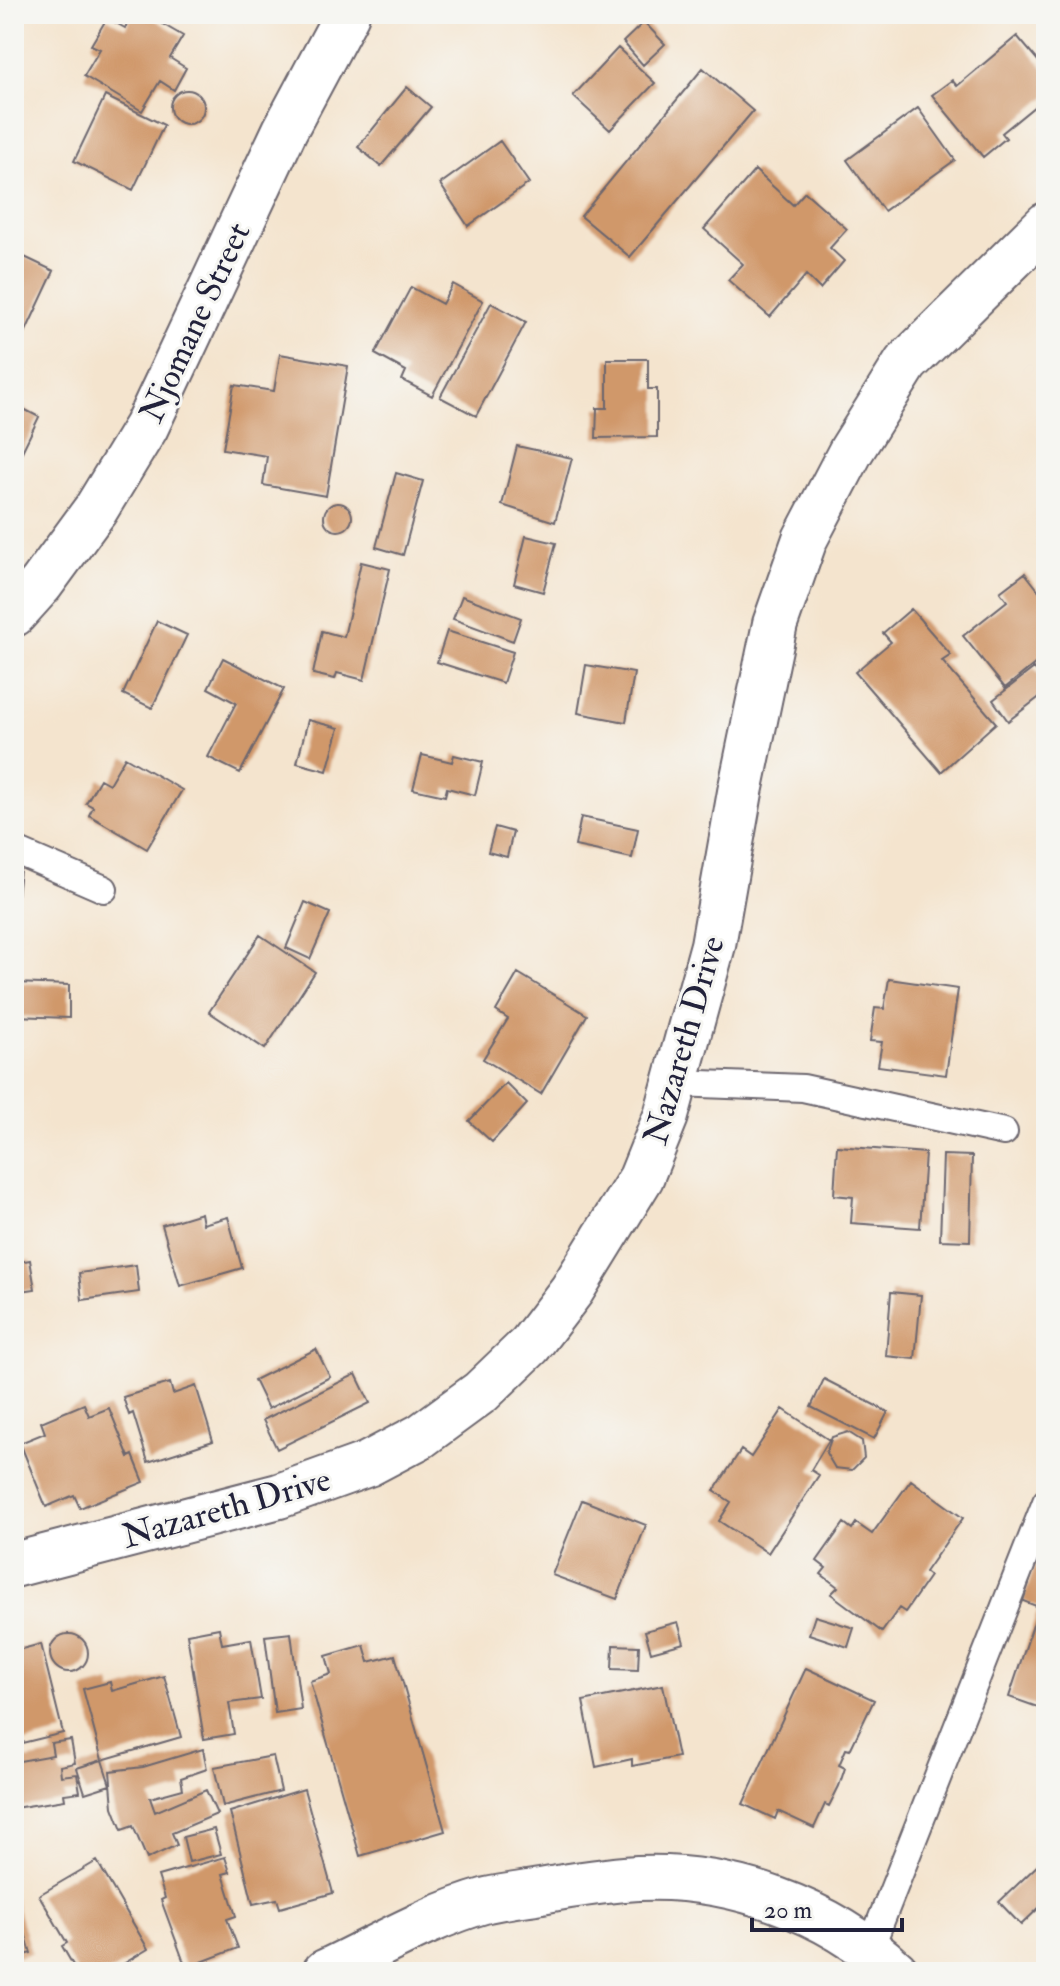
<svg xmlns="http://www.w3.org/2000/svg" width="1060" height="1986" font-family="'IM FELL Double Pica',serif">
  <style>
    .building { fill: #d0986a }
    .lines { fill: none; stroke-linecap: round; stroke-linejoin: round }
    .service-casing { stroke: #6c666e; stroke-width: 30 }
    .minor-casing { stroke: #6c666e; stroke-width: 48 }
    .service { stroke: #fff; stroke-width: 26 }
    .minor { stroke: #fff; stroke-width: 44 }
    .labels { text-anchor: middle; stroke-width: 6; stroke-linejoin: round; paint-order: stroke }
    .street-label { font-size: 34px; fill: #22223b; stroke: #f6f6f2 }
  </style>
  <rect width="100%" height="100%" fill="#f6f6f2"/>
  <filter id="ink" filterUnits="userSpaceOnUse"><feTurbulence type="fractalNoise" baseFrequency=".0125" numOctaves="2"/><feDisplacementMap in="SourceGraphic" scale="16" xChannelSelector="R" yChannelSelector="G"/><feConvolveMatrix kernelMatrix="1 2 1 2 8 2 1 2 1" color-interpolation-filters="sRGB"/></filter>
  <filter id="wash" filterUnits="userSpaceOnUse"><feTurbulence type="fractalNoise" baseFrequency=".006" numOctaves="4" result="noise"/><feDisplacementMap in="SourceGraphic" scale="32" xChannelSelector="R" yChannelSelector="G"/><feGaussianBlur stdDeviation="1.8" result="paint"/><feColorMatrix in="noise" values="0 0 0 0 0 0 0 0 0 0 0 0 0 0 0 0 0 1.4 0 .05"/><feComposite in="paint" operator="in"/></filter>
  <g filter="url(#wash)">
    <rect width="100%" height="100%" fill="#f4e4ce"/>
    <g id="blocks">
      <!-- building -->
      <path class="building" d="M134,14H145L183,36L170,58L186,68L174,90L160,81L142,111L84,76L100,49L91,45L107,18L125,28Z
        M644,22L665,44L643,65L623,42Z
        M1017,36L1046,70V97L1002,133L1006,138L983,157L932,95L952,80L957,86Z
        M618,48L655,83L610,130L573,96Z
        M703,68L753,111L630,257L581,216Z
        M407,87L431,107L381,166L358,147Z
        M170 107a17 17 0 1 1 34 0a17 17 0 1 1-34 0Z
        M105,96L164,125L133,190L74,161Z
        M918,108L955,160L884,211L847,160Z
        M500,141L529,183L468,226L440,184Z
        M755,170L793,205L805,192L847,229L830,248L844,261L820,289L806,275L770,317L728,280L743,264L704,229Z
        M14,252L54,271L25,333L14,327Z
        M453,284L483,301L432,396L402,380L406,371L375,354L411,287L442,304Z
        M491,303L526,322L476,416L440,397Z
        M280,354L348,366L326,496L263,485L267,456L223,449L234,385L274,391Z
        M607,359H648V389H657V437L596,438L597,408H607Z
        M16,405L39,417L14,468V408Z
        M517,446L572,458L555,522L502,505Z
        M396,473L423,481L403,555L376,547Z
        M324 517a14 14 0 1 1 28 0a14 14 0 1 1-28 0Z
        M526,536L556,543L543,592L514,584Z
        M361,562L390,569L364,680L337,673L335,679L313,674L322,631L344,637Z
        M1025,573L1046,600V655L1005,688L963,636L1007,601L1000,592Z
        M462,596L521,618L513,641L453,619Z
        M911,609L951,655L942,661L996,723L941,772L855,672L891,642L883,633Z
        M157,621L187,635L152,708L123,694Z
        M447,631L513,652L503,683L437,662Z
        M223,658L284,689L240,773L208,757L236,703L208,688Z
        M586,665L634,673L626,722L578,713Z
        M1034,668L1046,683V692L1008,721L993,700Z
        M308,720L339,728L327,771L297,763Z
        M422,755L452,762L454,755L483,762L475,795L447,788L445,796L413,789Z
        M125,757L182,790L147,849L89,815L93,807L86,803L100,779L109,784Z
        M581,817L638,829L632,858L575,846Z
        M495,827L513,832L507,857L488,852Z
        M14,860L21,861L16,905H14Z
        M305,902L330,913L310,959L286,948Z
        M260,935L315,972L265,1049L209,1012Z
        M518,973L587,1015L541,1094L483,1059L508,1019L496,1011Z
        M889,979L958,989L946,1075L878,1066L882,1042L870,1041L875,1008L884,1009Z
        M14,983L69,985V1018L14,1016Z
        M506,1083L527,1104L492,1142L469,1121Z
        M837,1146L925,1153L920,1228L851,1223L853,1197L834,1195Z
        M943,1155L972,1156L970,1241L940,1240Z
        M201,1213L203,1224L228,1217L242,1268L180,1286L162,1225Z
        M30,1260L35,1289L14,1292V1263Z
        M136,1265L139,1292L82,1300L79,1273Z
        M891,1292L921,1295L915,1359L886,1356Z
        M316,1349L330,1377L268,1409L254,1380Z
        M356,1374L370,1403L277,1449L263,1420Z
        M824,1379L888,1412L874,1439L811,1407Z
        M170,1383L173,1394L196,1386L213,1441L148,1462L133,1413L129,1415L123,1397Z
        M84,1404L89,1416L109,1408L129,1457L133,1455L144,1482L80,1508L74,1495L46,1507L20,1443L45,1433L41,1422Z
        M783,1409L829,1440L811,1470L819,1475L768,1553L719,1521L731,1502L714,1491L741,1450L751,1457Z
        M848,1432L862,1441L864,1458L852,1470L835,1468L826,1453L832,1437Z
        M911,1480L963,1518L925,1572L930,1576L905,1612L899,1608L882,1632L831,1594L838,1587L821,1574L826,1568L817,1561L844,1523L852,1529L856,1523L872,1534Z
        M582,1500L646,1525L617,1599L552,1575Z
        M1039,1554L1046,1557V1710L1009,1697L1039,1607L1023,1601Z
        M815,1616L854,1628L848,1647L809,1634Z
        M678,1622L684,1643L651,1652L645,1631Z
        M219,1628L222,1644L251,1639L261,1699L229,1703L234,1734L204,1739L187,1634Z
        M291,1633L301,1709L275,1713L265,1636Z
        M50 1653a19 19 0 1 1 38 0a19 19 0 1 1-38 0Z
        M41,1644L63,1733L14,1745V1651Z
        M364,1645L369,1662L395,1655L445,1831L360,1856L310,1681L331,1674L326,1656Z
        M613,1645L639,1646L638,1670L612,1669Z
        M806,1668L874,1700L850,1750L846,1749L839,1765L845,1768L839,1786L829,1806L825,1804L814,1828L778,1811L775,1819L743,1804Z
        M164,1676L181,1737L102,1760L83,1689L110,1682L112,1691Z
        M663,1685L678,1757L632,1766V1759L596,1767L583,1701Z
        M71,1740L75,1763L60,1766L61,1776L77,1774L80,1792L64,1794L65,1800L14,1808V1762L53,1755L51,1743Z
        M203,1749L207,1769L181,1778L183,1789L150,1798L155,1812L206,1790L217,1814L172,1833L177,1845L147,1859L133,1826L122,1830L113,1807L110,1771L143,1767Z
        M273,1756L281,1791L223,1806L214,1767Z
        M102,1760L110,1785L85,1793L77,1768Z
        M304,1789L333,1893L280,1908L277,1899L253,1904L230,1812Z
        M214,1829L221,1854L189,1862L183,1837Z
        M225,1857L230,1872L223,1874L236,1916L227,1919L238,1948L186,1968L161,1900L165,1898L158,1876Z
        M97,1861L148,1949L110,1972H77L62,1946L67,1943L39,1895Z
        M1039,1864L1046,1871V1901L1021,1925L999,1902Z
        M14,1896L31,1953L14,1958Z"/>
    </g>
  </g>
  <g filter="url(#ink)">
    <use href="#blocks" fill-opacity="0" stroke="#6c666e" stroke-width="2"/>
    <g class="lines">
      <defs>
        <path id="service" d="M14,850L104,889
          M676,1083L803,1088L1004,1132
          M869,1951L1046,1502"/>
        <path id="minor" d="M14,614L41,584L96,509L146,427L285,130L347,14
          M14,1565L279,1496L368,1464L421,1436L481,1392L530,1345L572,1290L641,1178L666,1116L713,945L740,792L775,624L805,539L851,451L906,363L1046,225
          M325,1972C378,1947 430,1916 487,1900C505,1896 524,1894 541,1891C573,1885 606,1880 638,1878C730,1874 829,1909 896,1972"/>
      </defs>
      <!-- service casing -->
      <use href="#service" class="service-casing"/>
      <!-- minor casing -->
      <use href="#minor" class="minor-casing"/>
      <!-- service -->
      <use href="#service" class="service"/>
      <!-- minor -->
      <use href="#minor" class="minor"/>
    </g>
  </g>
  <g class="labels">
    <!-- street labels -->
    <g class="street-label">
      <text transform="translate(194 322) rotate(-65)" y="12">Njomane Street</text>
      <text transform="translate(683 1040) rotate(-74)" y="12">Nazareth Drive</text>
      <text transform="translate(226 1507) rotate(-16)" y="12">Nazareth Drive</text>
    </g>
  </g>
  <!-- margin -->
  <rect width="1060" height="1986" fill="none" stroke="#f6f6f2" stroke-width="48"/>
  <!-- scale -->
  <path d="M752 1918v12h150v-12" fill="none" stroke="#22223b" stroke-width="4"/>
  <text x="764" y="1918" font-size="24" fill="#22223b" stroke="#f6f6f2" stroke-width="6" paint-order="stroke">20 m</text>
</svg>
